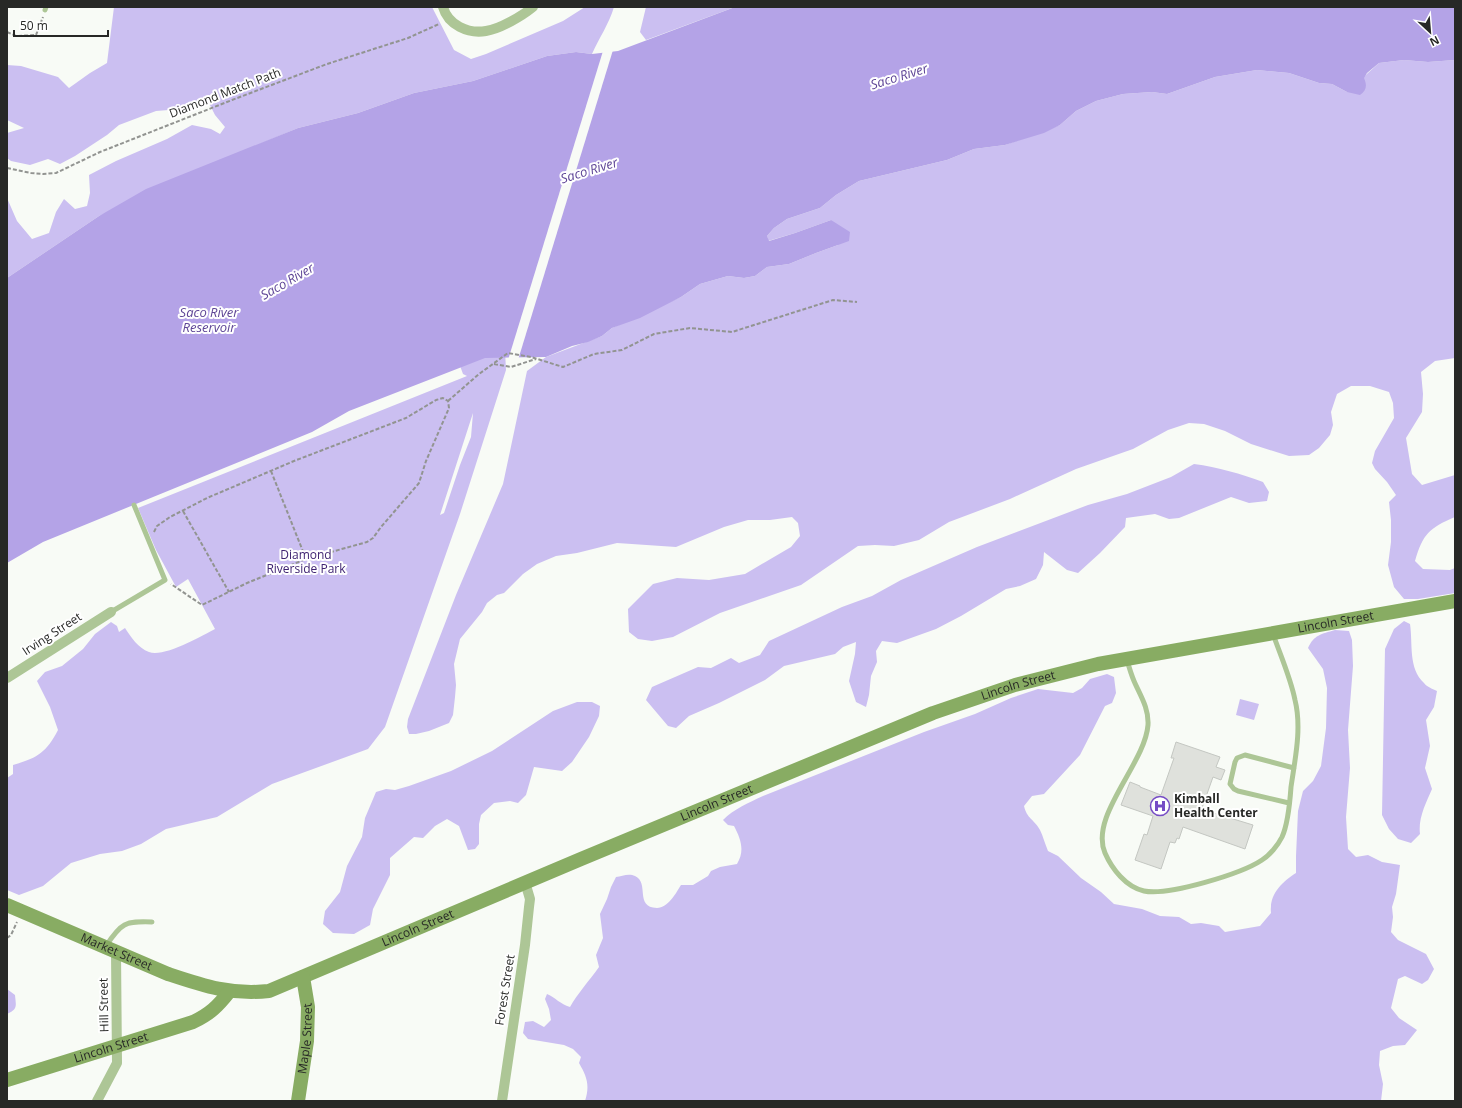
<svg xmlns="http://www.w3.org/2000/svg" width="1462" height="1108" font-family="'Open Sans',sans-serif">
  <style>
    .green { fill: #cbbff1; fill-rule: evenodd }
    .water { fill: #b4a3e7 }
    .pier { fill: #f8fbf6 }
    .building { fill: #dfe1dc; stroke: #c4c7c2 }
    .lines { fill: none; stroke-linecap: round; stroke-linejoin: round }
    .path { stroke: #929491; stroke-width: 2; stroke-dasharray: 4 2; stroke-linecap: butt }
    .lane { stroke: #adc696; stroke-width: 5 }
    .street { stroke: #adc696; stroke-width: 10 }
    .secondary { stroke: #88ac63; stroke-width: 14 }
    .labels { text-anchor: middle; stroke-width: 4; stroke-linejoin: round; paint-order: stroke }
    .street-label { font-size: 12px; fill: #272826; stroke: #fff }
    .park-label { font-size: 12px; fill: #3f2371; stroke: #fff }
    .poi-label { font-size: 12px; font-weight: bold; fill: #272826; stroke: #fff; text-anchor: start }
    .water-label { font-size: 13px; font-style: italic; fill: #5e4596; stroke: #fff }
  </style>
  <rect width="100%" height="100%" fill="#f8fbf6"/>
  <!-- green -->
  <path class="green" d="M114,7H432L454,50L471,59L486,54L563,21L585,7H614C609,24 599,38 592,54L576,52L547,56L473,81L414,93L358,113L298,128L203,168L99,216L7,278V198L17,221L32,239L49,233L56,212L64,199L75,209L87,206L90,193L89,175L116,161L167,139L192,125L211,129L220,134L225,127L215,115L209,103L194,108L156,111L119,125L107,135L75,156L60,164L48,159L30,165L11,161L7,158V133L24,128L7,120V65L21,66L58,77L69,88L90,73L107,63Z
    M646,7H735L646,40L640,32Z
    M1404,60L1428,62L1455,60V358L1435,361L1421,372L1423,394L1422,412L1406,438L1412,474L1422,485L1455,475V517C1429,528 1423,534 1415,561L1423,569L1450,570L1455,568V593L1418,599H1404L1394,587L1388,565L1391,542V520L1389,502L1396,495L1387,482L1375,469L1372,463L1375,451L1394,418L1393,403L1389,392L1370,386H1351L1337,394L1331,412L1333,425L1330,435L1319,448L1309,455L1289,456L1251,444L1225,431L1204,424L1189,423L1168,430L1133,449L1076,469L1010,499L949,522L919,540L894,546L875,545L858,546L801,585L720,613L673,637L652,641L638,639L629,632L628,609L653,584L677,578L709,580L745,574L791,547L800,536L798,523L792,517L770,520H748L724,527L676,547L617,543L577,553L556,556L537,564L523,574L504,593L497,595L487,603L482,612L460,639L454,664L456,685L455,697L453,715L449,723L429,731L416,734H409L407,727L408,719L456,595L503,484L527,371L546,357L602,336L612,328L681,297L700,284L728,276L744,278L755,276L767,267L789,264L816,253L838,245L831,220L795,233L768,241L767,236L774,228L787,219L820,208L836,195L859,181L947,160L974,149L1005,145L1060,125L1076,111L1096,101L1123,94L1152,92L1167,94L1215,77L1257,70L1289,73L1319,83L1332,84L1347,92L1379,63Z
    M505,351L506,370L460,514L385,727L368,749L272,784L217,817L166,829L141,844L122,851L100,854L71,863L43,886L19,895L7,890V778L13,774V765C37,758 46,753 58,730L50,707L37,681L45,672L62,666L83,649L95,634L111,622L117,626L119,632L125,628C131,637 138,648 149,652C163,658 202,636 215,629L188,579L176,587L156,550L138,508L467,376L463,374L459,363ZM473,413L471,437L460,465L444,513L440,515Z
    M1194,464C1218,467 1241,474 1263,482L1269,492L1267,501L1249,503L1231,497L1179,518L1169,519L1155,514L1126,518L1125,527L1100,553L1078,573L1067,570L1044,552L1043,565L1036,579L1020,586L1006,589L961,616L936,629L897,643L882,641L876,651L877,662L871,676L869,695L866,707L856,702L849,681L855,654L856,642L843,647L835,654L784,666L765,680L719,703L689,716L676,728L668,726L646,700L652,687L698,667L711,668L731,658L739,663L760,655L769,641L842,607L872,596L901,580L977,547L1088,505L1127,494L1171,477Z
    M1404,621L1410,624C1413,644 1408,668 1424,683C1427,687 1433,689 1437,691L1434,707L1426,720L1430,746L1425,768L1432,789C1426,803 1418,818 1420,834L1411,843L1398,839L1389,829L1382,815L1385,649L1394,629Z
    M1335,630L1349,631L1352,640L1353,666L1348,730L1350,768L1346,817L1348,849L1356,857L1368,855L1382,862L1400,865L1396,894L1392,907L1393,917L1391,932L1398,940L1426,954L1434,969L1428,980L1422,984L1405,976L1398,979L1391,1008L1399,1018L1417,1030L1405,1045L1393,1046L1380,1051L1379,1065L1383,1084L1381,1101H585C590,1085 587,1077 579,1063L581,1057L573,1049L564,1045L528,1039L523,1033L525,1022L533,1021L544,1027L551,1020L549,1009L545,999L547,994C556,998 560,1004 570,1007C578,993 589,981 599,967L596,955L603,938L600,914L607,899L611,887L616,877C622,876 629,873 635,876C650,883 634,907 657,908C668,908 676,893 681,885H693L708,876L711,871L720,867L737,864C745,851 741,839 734,826L728,825L723,820C734,809 748,803 763,796L924,732L975,714L1011,698L1038,689L1073,693L1082,688L1090,679L1107,674L1114,677L1116,693L1112,703L1105,706L1080,755L1044,794L1032,796L1024,806C1027,819 1034,819 1040,830C1043,836 1045,844 1048,851L1058,856L1081,878L1101,892L1114,904L1142,909L1160,916L1179,917L1191,924L1201,923L1219,926L1225,932L1260,926L1271,913C1269,894 1282,882 1296,873V856L1298,811L1303,791L1313,781L1321,766L1326,728L1327,688L1323,669L1308,648C1314,635 1321,634 1335,630Z
    M1240,699L1259,704L1254,720L1236,715Z
    M577,702H592L600,706L599,716L589,737L572,762L562,771L534,767L526,795L518,803L510,801L494,803L481,815L479,824V844L475,849L468,850L459,826L447,819L435,826L423,838L414,837L390,858V875L373,909L370,925L354,934L333,933L323,924L325,911L340,892L347,866L362,837L365,818L376,792L386,789L395,790L409,786L451,771L492,751L553,711Z
    M7,989L15,995C16,1006 18,1009 7,1014Z"/>
  <!-- water -->
  <path class="water" d="M735,7H1455V60L1428,62L1404,60L1379,63L1367,73L1364,78C1367,85 1367,90 1360,95L1347,92L1332,84L1319,83L1289,73L1257,70L1215,77L1167,94L1152,92L1123,94L1096,101L1076,111L1060,125L1044,133L1005,145L974,149L947,160L859,181L836,195L820,208L787,219L774,228L767,236L769,241L795,233L831,220L850,232L849,241L816,253L789,264L767,267L755,276L744,278L728,276L700,284L681,297L640,318L612,328L602,336L588,342L572,346L546,357L485,358L349,411L312,432L43,542L7,563V278L99,216L146,189L298,128L358,113L414,93L473,81L547,56L576,52L592,54L618,51Z"/>
  <!-- pier -->
  <path class="pier" d="M613,50L518,360H508L603,51Z"/>
  <!-- building -->
  <path class="building" d="M1176,742L1220,757L1216,767L1225,770L1221,780L1213,777L1202,808L1207,809V811L1253,825L1245,849L1183,827L1179,839L1177,838L1175,843L1170,842L1161,869L1135,860L1144,834L1147,835L1153,816L1121,805L1130,782L1140,786V787L1161,795L1174,758H1171Z"/>
  <g class="lines">
    <!-- path -->
    <path class="path" d="M7,32L16,36L36,35L43,17
      M7,168L31,173L43,174L56,173L100,152L232,100L327,64L408,38L439,24
      M494,364L511,367L536,359
      M448,401L479,374L508,353L531,357L563,367L594,354L622,350L654,334L690,328L732,332L833,300L857,302
      M271,471L306,559
      M183,511L229,592
      M154,532L157,526L170,517L207,498L294,461L406,418L436,400L443,398L448,401L449,408L426,461L419,483L381,527L373,538L367,542L306,559L247,583L202,605L171,584
      M7,938L11,935L17,922"/>
    <!-- lane -->
    <path class="lane" d="M45,10L46,7
      M111,612L165,580L134,505
      M1127,660C1129,667 1131,674 1134,681C1140,695 1149,708 1148,725C1145,764 1089,816 1105,853C1112,869 1126,887 1144,891C1168,896 1241,874 1262,860C1270,855 1278,845 1282,837C1288,824 1290,801 1291,787C1295,759 1302,728 1295,700C1291,679 1280,654 1273,634
      M1289,803L1238,791L1234,789L1230,784L1235,762L1237,758L1245,755L1294,768
      M106,946C121,923 125,921 152,922"/>
    <!-- street -->
    <path class="street" d="M443,7C448,25 468,34 486,31C500,29 522,16 533,7
      M7,678L111,612
      M97,1101L117,1063L116,952
      M502,1101L525,945L529,907L530,899L525,882"/>
    <!-- secondary -->
    <g class="secondary">
      <path id="s1" d="M7,905L168,974C204,986 230,995 269,991L581,859L933,713L1015,685L1098,664L1455,601"/>
      <path id="s2" d="M7,1080L193,1022C210,1014 218,1006 229,992"/>
      <path id="s3" d="M298,1101L307,1041L308,1007L303,977"/>
    </g>
  </g>
  <!-- icons -->
  <defs>
    <symbol id="hospital-ring" viewBox="-11 -11 22 22"><circle r="9.5" fill="#fff" stroke="#764cc5" stroke-width="1.5"/><path d="M-5-5h3v3.5h4V-5h3V5h-3V1.5h-4V5h-3Z" fill="#764cc5"/></symbol>
  </defs>
  <g fill-rule="evenodd">
    <use href="#hospital-ring" x="1149" y="795" width="22" height="22"/>
  </g>
  <g class="labels">
    <!-- street labels -->
    <g class="street-label">
      <text transform="translate(225 93) rotate(-21)" y="4">Diamond Match Path</text>
      <text dy="4" stroke="none"><textPath href="#s1" startOffset="1412">Lincoln Street</textPath></text>
      <text transform="translate(52 634) rotate(-33)" y="4">Irving Street</text>
      <text dy="4" stroke="none"><textPath href="#s1" startOffset="1088">Lincoln Street</textPath></text>
      <text dy="4" stroke="none"><textPath href="#s1" startOffset="764">Lincoln Street</textPath></text>
      <text dy="4" stroke="none"><textPath href="#s1" startOffset="440">Lincoln Street</textPath></text>
      <text dy="4" stroke="none"><textPath href="#s1" startOffset="119">Market Street</textPath></text>
      <text transform="translate(505 990) rotate(-81)" y="4">Forest Street</text>
      <text transform="translate(104 1005) rotate(-91)" y="4">Hill Street</text>
      <text dy="4" stroke="none"><textPath href="#s3" startOffset="63">Maple Street</textPath></text>
      <text dy="4" stroke="none"><textPath href="#s2" startOffset="109">Lincoln Street</textPath></text>
    </g>
    <!-- park labels -->
    <g class="park-label">
      <text x="306" y="559">Diamond<tspan x="306" dy="14">Riverside Park</tspan></text>
    </g>
    <!-- poi labels -->
    <g class="poi-label">
      <text x="1174" y="803">Kimball<tspan x="1174" dy="14">Health Center</tspan></text>
    </g>
    <!-- water labels -->
    <g class="water-label">
      <text transform="translate(899 76) rotate(-17)" y="5">Saco River</text>
      <text transform="translate(589 170) rotate(-17)" y="5">Saco River</text>
      <text transform="translate(287 281) rotate(-30)" y="5">Saco River</text>
      <text x="209" y="317">Saco River<tspan x="209" dy="15">Reservoir</tspan></text>
    </g>
  </g>
  <!-- border -->
  <rect width="1462" height="1108" fill="none" stroke="#272826" stroke-width="16"/>
  <!-- north arrow -->
  <g transform="translate(1430 32) rotate(154)" stroke="#ffffff" stroke-width="3" paint-order="stroke">
  <path d="M0-3L7 15L0 10L-7 15Z" fill="#272826"/>
  <text y="-6" font-size="11" font-weight="bold" text-anchor="middle" fill="#272826">N</text>
  </g>
  <!-- scale -->
  <path d="M14 30v6h94v-6" fill="none" stroke="#272826" stroke-width="2"/>
  <text x="20" y="30" font-size="12" fill="#272826" stroke="#ffffff" stroke-width="3" paint-order="stroke">50 m</text>
</svg>
